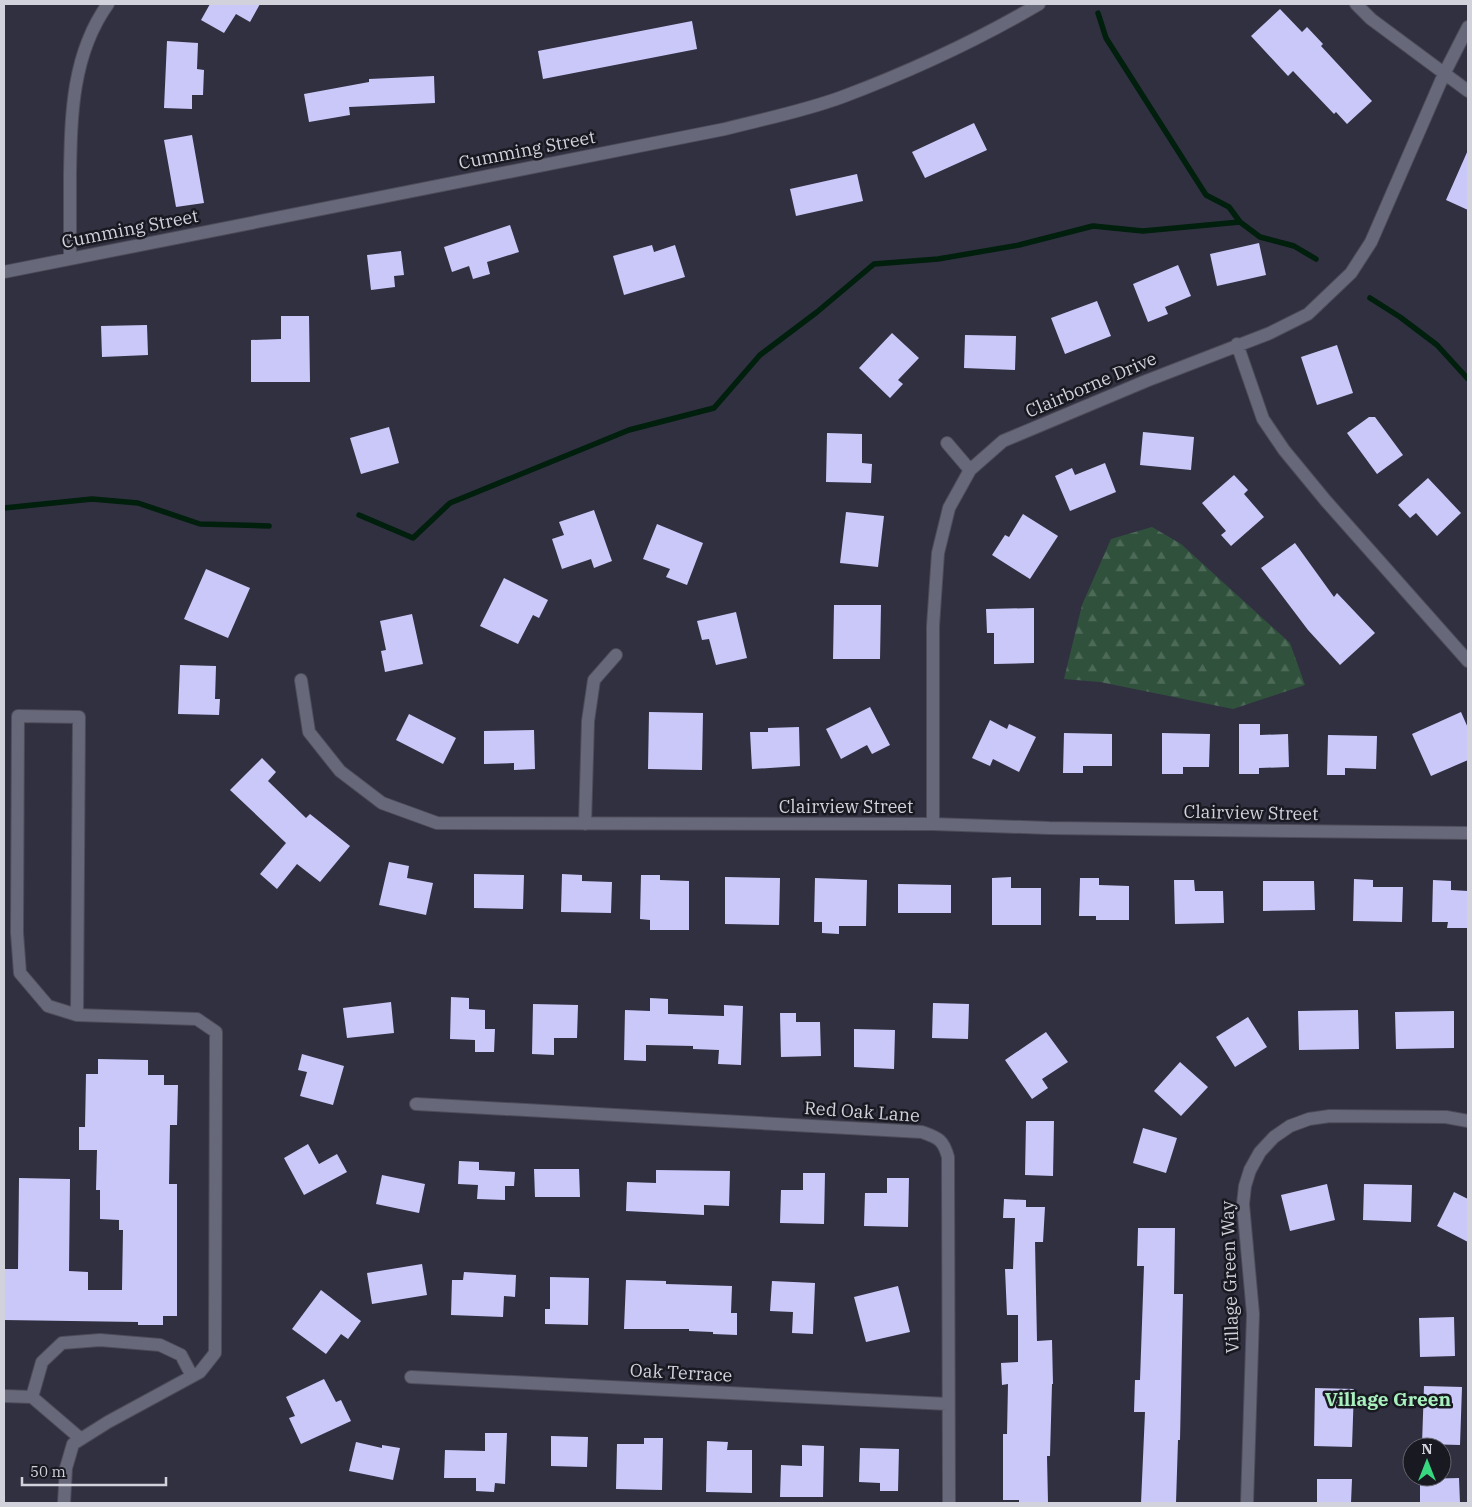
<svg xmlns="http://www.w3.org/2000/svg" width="1472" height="1507" font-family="'IBM Plex Serif',serif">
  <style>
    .forest { fill: url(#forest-firs) }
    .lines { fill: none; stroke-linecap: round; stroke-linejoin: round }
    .stream { stroke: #011f0d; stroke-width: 5.5 }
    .building { fill: #cac8f9 }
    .minor-casing { stroke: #4d4c5a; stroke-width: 14 }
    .minor { stroke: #68687b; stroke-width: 12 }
    .labels { text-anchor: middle; stroke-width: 5; stroke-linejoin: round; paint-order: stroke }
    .street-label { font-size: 18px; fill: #d2d2dd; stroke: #191921 }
    .neighbourhood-label { font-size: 19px; font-weight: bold; fill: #a8f1bf; stroke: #191921 }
  </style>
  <defs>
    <pattern id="forest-firs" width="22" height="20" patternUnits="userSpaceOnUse" patternTransform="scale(1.25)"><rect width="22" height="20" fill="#30523c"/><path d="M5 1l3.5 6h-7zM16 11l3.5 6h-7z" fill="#4d6a58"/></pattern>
  </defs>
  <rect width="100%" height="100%" fill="#313041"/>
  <!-- forest -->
  <path class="forest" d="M1152,527L1181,544L1290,643L1305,685L1233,709L1100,682L1064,679L1082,605L1111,539Z"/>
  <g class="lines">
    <!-- stream -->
    <path class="stream" d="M1098,13L1106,38L1206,195L1229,207L1240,222L1260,237L1294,246L1316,259
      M1370,298L1400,317L1437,345L1468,379
      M4,508L92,499L138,503L200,524L269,526
      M359,515L413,538L450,503L629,430L714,408L760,355L817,312L874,264L938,259L1019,245L1093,226L1143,231L1240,222"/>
  </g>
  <!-- building -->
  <path class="building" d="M210,4H260L250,22L236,14L224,33L201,20Z
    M1280,9L1302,32L1307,27L1323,44L1321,46L1372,101L1347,124L1336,112L1334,114L1293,71L1288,76L1251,36Z
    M692,21L697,49L543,79L538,51Z
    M167,41L198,43L197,69L204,70L203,95H192V109L164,108Z
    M434,76L435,103L349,107L350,115L309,122L304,94L369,82V79Z
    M974,123L987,150L925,178L912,152Z
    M192,135L204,203L176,207L164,140Z
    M1468,150V210L1446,200Z
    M857,174L863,201L796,216L790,189Z
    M510,225L519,252L487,262L490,274L473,279L469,266L452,272L444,247Z
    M1259,243L1266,275L1217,286L1210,254Z
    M652,245L654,252L675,245L685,277L624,295L613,256Z
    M401,251L404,275L394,276L395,287L371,290L367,255Z
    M1178,265L1191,296L1165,307L1168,314L1148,322L1133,284Z
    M1097,301L1111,336L1065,354L1051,318Z
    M281,316H309L310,382H251V340L281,339Z
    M147,325L148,355L102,357L101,326Z
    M892,333L919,358L898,380L903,384L890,398L859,368Z
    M965,335L1016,336L1015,370L964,368Z
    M1337,345L1353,393L1317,405L1301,357Z
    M1369,417H1375L1403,455L1377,474L1347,433Z
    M389,427L399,463L361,474L350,438Z
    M1143,432L1194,437L1191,470L1140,465Z
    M827,433L862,434V463L872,464L871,483L826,482Z
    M1105,463L1116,492L1070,511L1055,476L1072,468L1075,475Z
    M1234,475L1248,490L1244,494L1264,517L1231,546L1221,535L1226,531L1202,503Z
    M1428,478L1461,513L1437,536L1416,513L1410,518L1398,505Z
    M594,510L612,561L594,568L591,559L562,569L552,539L564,535L559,522Z
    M846,512L884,516L878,567L840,563Z
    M1023,514L1058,536L1030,579L992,555L1005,535L1009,537Z
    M657,524L703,543L687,585L666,577L670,569L643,559Z
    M1295,543L1334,597L1337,593L1375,633L1340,665L1308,630L1261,568Z
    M206,569L250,588L228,638L184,619Z
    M504,578L548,600L539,618L533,615L518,644L480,626Z
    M834,605H881L880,659H833Z
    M1034,608V663L994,664V633H987L986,609Z
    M736,612L747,658L716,665L709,639L702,640L697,621Z
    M412,614L423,664L385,672L381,651L386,650L380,621Z
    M180,665L216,666L215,699H220L219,715L178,714Z
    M870,707L890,745L872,754L867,745L841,759L826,729Z
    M649,712L703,713L702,770L648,769Z
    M1461,712L1468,728V760L1431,776L1412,734Z
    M409,714L456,738L443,764L396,740Z
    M990,720L1007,729L1009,724L1036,737L1019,772L993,759L990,766L972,758Z
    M1239,724H1260V735L1288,734L1289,767L1259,768V774H1239Z
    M799,727L800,766L752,769L750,732H768V728Z
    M534,730L535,769L514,770V763L484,764V731Z
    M1064,733L1112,734V766H1083V773H1063Z
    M1162,733L1210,734L1209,767H1183V774H1162Z
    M1328,735L1377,736L1376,769L1345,768V775H1327Z
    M262,758L276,772L268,781L306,818L310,814L350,846L320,882L297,864L277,889L260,874L286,843L230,790Z
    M389,862L409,866L407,878L433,883L426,915L379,905Z
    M474,874L524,875L523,909L474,908Z
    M562,874L582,875V881L612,882L611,913L561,912Z
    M641,875H660V880L689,881V930H650V920L640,919Z
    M725,877L780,878L779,925L725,924Z
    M1011,877V888H1041V925H992V878Z
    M815,878L867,880L866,926H839V934L822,933V922H814Z
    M1080,878H1099V885L1129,886V920H1096V916H1079Z
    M1354,879L1373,880V887H1403L1402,922L1353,921Z
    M1174,880H1194L1195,891H1223L1224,923L1175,924Z
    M1433,880L1451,881V890L1468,891V928H1447L1448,922H1432Z
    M1263,881H1314L1315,910L1263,911Z
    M898,884L951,885V913H898Z
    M451,997L469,998V1009L485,1010V1029H495L494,1052H475V1040L450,1039Z
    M650,998L668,999V1014L724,1016V1005L743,1006L741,1065L718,1064L719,1050L693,1049V1046L646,1045V1061L624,1060L625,1010L650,1011Z
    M391,1002L394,1033L347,1038L343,1008Z
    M933,1003L969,1004L968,1039L932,1038Z
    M533,1004L578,1005L577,1038H554V1055L532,1054Z
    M1358,1010L1359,1049L1299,1050L1298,1011Z
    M1454,1011V1048L1396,1049L1395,1012Z
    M780,1013H796V1022H820L821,1056L781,1057Z
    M1248,1017L1267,1047L1235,1067L1216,1037Z
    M854,1029L895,1030L894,1069L854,1067Z
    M1046,1032L1068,1062L1042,1079L1048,1088L1032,1099L1005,1060Z
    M302,1054L344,1066L333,1105L300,1096L307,1072L298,1070Z
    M98,1059L148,1060V1075H164V1085H178L177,1125H170L169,1184H177V1316H163V1325H138V1322L4,1320V1269H18L19,1178L70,1179L69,1271L88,1272V1290H122L123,1230H119V1220L100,1219V1190H96L97,1150H79V1127H85L86,1074H98Z
    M1180,1062L1208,1087L1181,1116L1154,1091Z
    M1026,1121H1054L1053,1176L1025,1175Z
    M1143,1128L1177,1138L1166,1173L1133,1163Z
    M308,1144L319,1164L337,1154L347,1172L304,1195L284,1158Z
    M459,1161L479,1162V1170L515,1172L514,1186H505V1200L477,1199L478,1185L458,1184Z
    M534,1169H579L580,1197H535Z
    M656,1170L730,1171L729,1206L704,1205V1215L626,1211L627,1182L656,1183Z
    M803,1173H825L824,1224L780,1223L781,1190H803Z
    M382,1175L425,1184L419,1213L376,1204Z
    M887,1178H909L908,1227L864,1226L865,1193H887Z
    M1327,1184L1335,1220L1290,1231L1281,1195Z
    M1364,1184L1412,1185L1411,1222L1363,1220Z
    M1454,1192L1468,1199V1242L1437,1226Z
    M1004,1199L1026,1200V1207H1045L1043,1242H1035L1037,1341L1052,1340L1053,1384H1052L1050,1456H1047L1048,1503H1019V1500H1003V1434H1007L1008,1384L1002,1385L1001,1363L1018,1362V1315H1007L1005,1269H1013L1015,1218H1003Z
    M1138,1228H1175L1174,1294H1183L1180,1440H1178L1176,1503H1141L1145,1412H1134L1135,1380H1140L1144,1266H1137Z
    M422,1264L427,1295L372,1304L367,1273Z
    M464,1272L516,1275L515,1297L504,1296L503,1317L451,1315L452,1280H463Z
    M550,1277L589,1278L588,1325L545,1324V1309H550Z
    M626,1280L666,1281V1284L732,1286L731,1313H737V1335L713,1334V1332L689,1331V1329H624Z
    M772,1281L815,1283L813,1334L792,1333L793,1312L770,1311Z
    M898,1286L910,1332L866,1342L854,1297Z
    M321,1290L361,1321L348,1339L341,1334L326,1354L292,1329Z
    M1454,1317L1455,1356L1420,1357L1419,1318Z
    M324,1379L336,1402L341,1400L351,1421L301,1444L289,1418L295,1416L286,1397Z
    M1424,1386L1462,1387L1460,1445L1422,1444Z
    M1315,1388L1354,1389L1352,1447L1314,1446Z
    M485,1433H507L505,1484L495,1483L494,1492L476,1491V1478H444L445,1450L485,1451Z
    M551,1436L588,1437L587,1467L551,1466Z
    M644,1438H663L662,1490L616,1489L617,1444H644Z
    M707,1441L728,1442L727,1450H752V1493L706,1492Z
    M356,1442L382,1448V1445L400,1448L393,1480L349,1471Z
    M802,1445L824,1446L823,1497H780L781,1465L802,1466Z
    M860,1448L899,1449L898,1491H880V1483L859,1482Z
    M1459,1478L1460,1503H1420V1479Z
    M1317,1479H1352L1351,1503H1317Z"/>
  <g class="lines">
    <defs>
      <path id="minor" d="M1356,4L1371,19L1468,91
        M70,259C70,230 70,202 70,174C71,115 72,54 108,4
        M4,272L725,129C764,119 804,111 842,97C911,71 976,41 1039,4
        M1237,344L1263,419L1284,450L1326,501L1468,661
        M947,443L970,470
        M301,680L309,732L340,771L382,803L437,823L933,824L1049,828L1468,833
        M585,824L588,721L594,680L616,655
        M933,824V626L938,553L949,508L970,470L1003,441L1146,381L1270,333L1308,314L1351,273L1371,242L1444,74L1468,27
        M416,1104L922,1132C938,1138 943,1139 948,1157L949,1503
        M411,1377L948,1404
        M4,1396L32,1397L81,1439
        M32,1397L42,1362L62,1343L100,1340L160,1345L181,1355L192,1376
        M64,1503L66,1468L73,1444L108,1422L200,1372L215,1353L216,1032L197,1019L77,1015L79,717L18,716L17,933L20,973L48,1006L77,1015
        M1247,1503L1253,1314L1243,1204L1245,1186L1250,1170L1260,1152L1274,1137L1290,1126L1309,1119L1330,1116L1446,1117L1468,1121"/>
    </defs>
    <!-- minor casing -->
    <use href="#minor" class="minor-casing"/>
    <!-- minor -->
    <use href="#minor" class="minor"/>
  </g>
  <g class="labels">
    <!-- street labels -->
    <g class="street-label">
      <text transform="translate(527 150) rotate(-11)" y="6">Cumming Street</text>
      <text transform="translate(130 229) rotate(-11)" y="6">Cumming Street</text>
      <text transform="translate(1091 385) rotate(-23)" y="6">Clairborne Drive</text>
      <text x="846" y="813">Clairview Street</text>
      <text transform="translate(1251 813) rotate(1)" y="6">Clairview Street</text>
      <text transform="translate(862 1112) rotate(4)" y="6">Red Oak Lane</text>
      <text transform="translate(1230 1277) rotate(-92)" y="6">Village Green Way</text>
      <text transform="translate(681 1373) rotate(3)" y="6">Oak Terrace</text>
    </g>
    <!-- neighbourhood labels -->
    <g class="neighbourhood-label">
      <text x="1388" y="1406">Village Green</text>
    </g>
  </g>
  <!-- border -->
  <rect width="1472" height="1507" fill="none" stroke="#d2d2dd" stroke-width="10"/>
  <!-- north arrow -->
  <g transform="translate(1427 1462)"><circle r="24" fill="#191921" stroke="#63636c"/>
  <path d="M0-4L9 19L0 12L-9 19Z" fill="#37d880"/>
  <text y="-8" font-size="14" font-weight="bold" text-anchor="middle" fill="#d2d2dd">N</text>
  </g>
  <!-- scale -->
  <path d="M22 1477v8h144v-8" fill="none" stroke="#d2d2dd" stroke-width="2.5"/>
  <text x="30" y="1477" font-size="15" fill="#d2d2dd" stroke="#191921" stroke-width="4" paint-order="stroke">50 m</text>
</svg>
